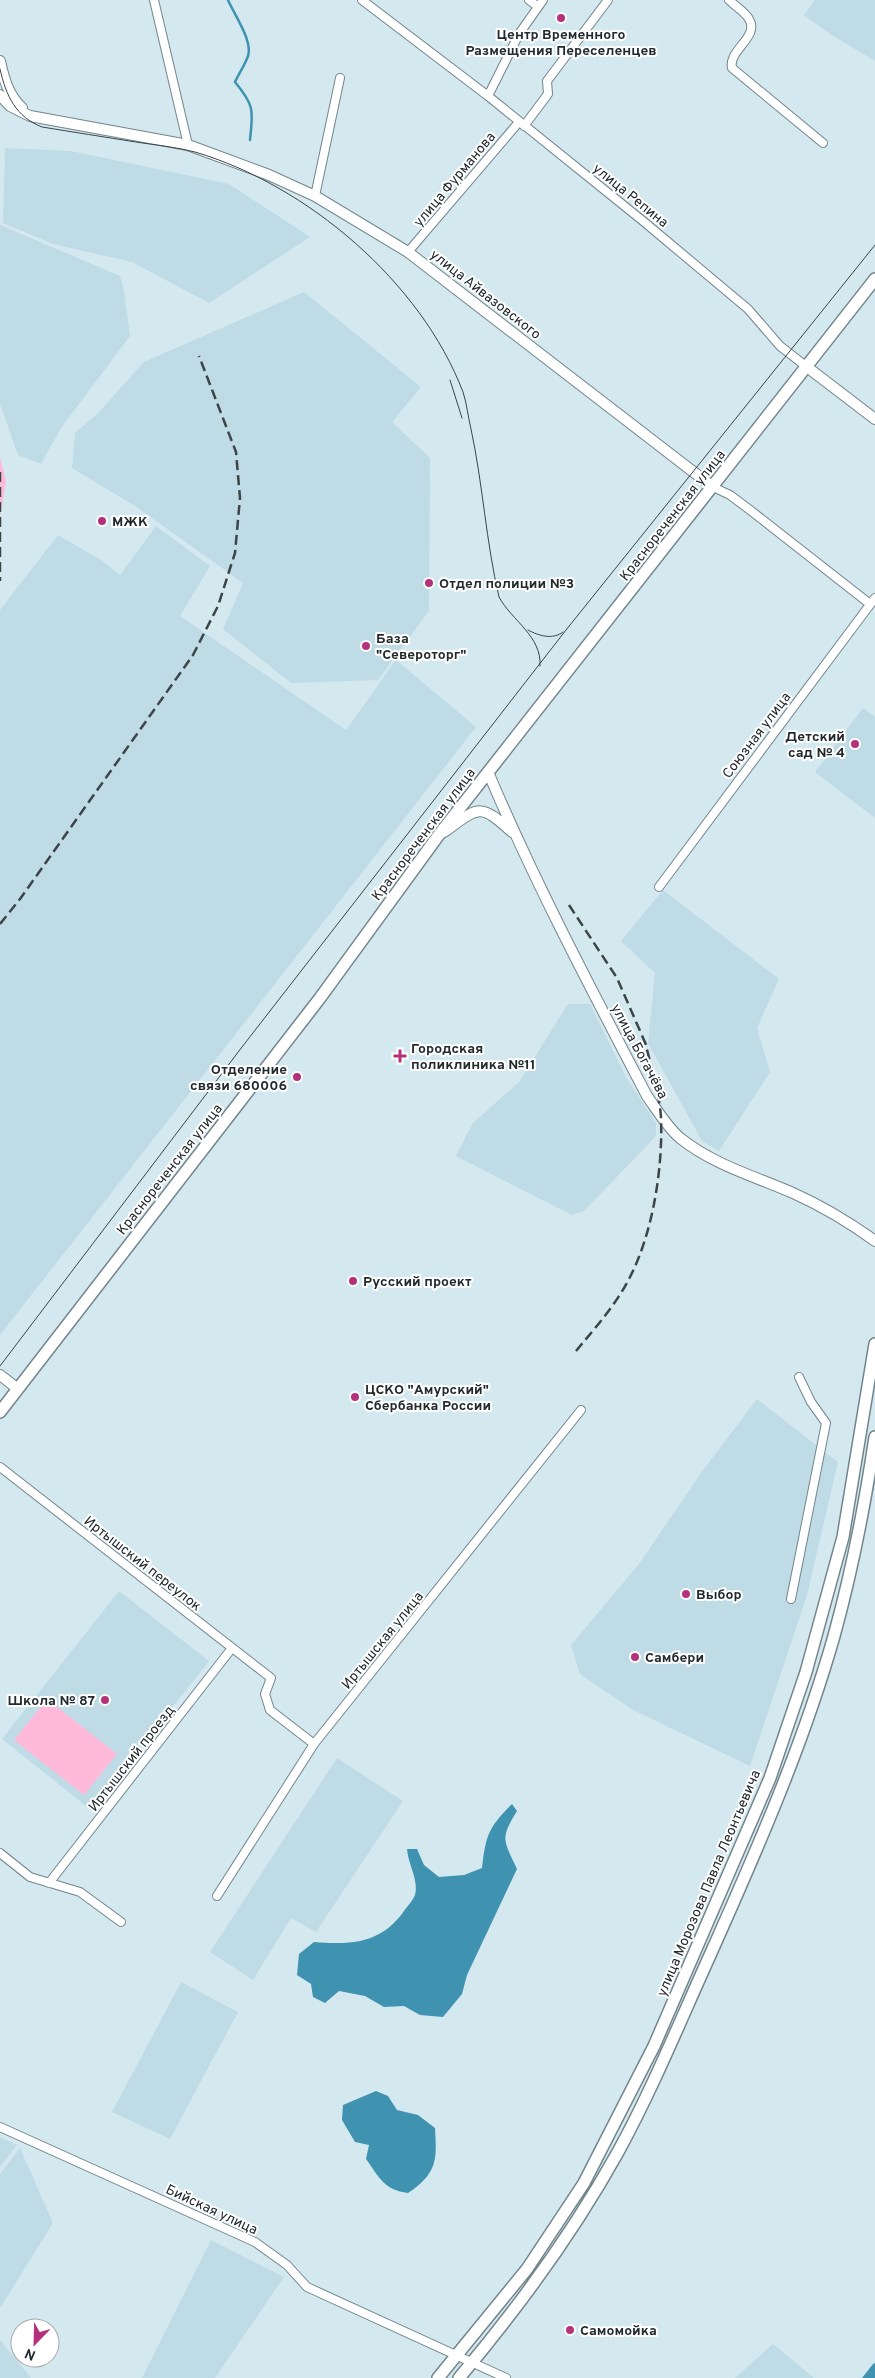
<svg xmlns="http://www.w3.org/2000/svg" width="875" height="2378" font-family="Overpass,sans-serif">
  <style>
    .built { fill: #bfdbe6 }
    .green { fill: #ffbad9 }
    .water { fill: #3f93b1 }
    .lines { fill: none; stroke-linecap: round; stroke-linejoin: round }
    .stream { stroke: #3f93b1; stroke-width: 2.5 }
    .street-casing { stroke: #73858c; stroke-width: 10 }
    .secondary-casing { stroke: #73858c; stroke-width: 12 }
    .primary-casing { stroke: #73858c; stroke-width: 14 }
    .street { stroke: #fff; stroke-width: 8 }
    .secondary { stroke: #fff; stroke-width: 10 }
    .primary { stroke: #fff; stroke-width: 11 }
    .tram { stroke: #3c4548; stroke-width: 1 }
    .rail { stroke: #3c4548; stroke-width: 2.5; stroke-dasharray: 10 5; stroke-linecap: butt }
    .poi-dot { fill: #b4317b; stroke: #fff; stroke-width: 2 }
    .labels { text-anchor: middle; stroke-width: 4; stroke-linejoin: round; paint-order: stroke }
    .poi-label { font-size: 14px; font-weight: bold; fill: #232a2d; stroke: #fff; text-anchor: start }
    .street-label { font-size: 14px; fill: #232a2d; stroke: #fff }
  </style>
  <rect width="100%" height="100%" fill="#d4e8f0"/>
  <!-- built -->
  <path class="built" d="M815,0H875V61L830,34L804,15Z
    M5,148L71,151L229,184L310,237L209,303L132,262L53,244L3,223Z
    M0,225L120,276L124,291L130,336L61,428L41,464L18,455L0,404Z
    M304,292L421,387L392,422L430,458L429,611L378,680L291,683L223,629L243,583L135,506L72,468L75,433L99,412L144,362Z
    M156,526L210,566L180,616L346,730L396,660L476,727L0,1335V610L58,535L101,560L120,575Z
    M863,708L875,717V818L815,772Z
    M663,890L779,979L757,1028L770,1072L719,1151L702,1141L648,1043L655,973L621,941Z
    M568,1004H590L626,1077L656,1123V1136L584,1211L572,1215L456,1156L473,1123L519,1082Z
    M757,1399L838,1462L807,1595L750,1766L633,1710L580,1674L571,1645L639,1564L701,1473Z
    M119,1591L209,1661L91,1810L2,1739Z
    M337,1758L403,1801L316,1932L291,1918L253,1980L210,1952Z
    M181,1982L238,2012L170,2139L112,2112Z
    M0,2137L17,2145L0,2167Z
    M20,2148L53,2223L0,2308V2174Z
    M211,2240L284,2277L215,2378H142Z
    M0,2340L31,2378H0Z
    M773,2344L814,2378H735Z"/>
  <!-- green -->
  <path class="green" d="M0,458L6,481L0,517Z
    M47,1699L117,1754L84,1795L14,1740Z"/>
  <!-- water -->
  <path class="water" d="M512,1804L517,1811C500,1839 503,1839 517,1869L467,1975L462,1994L443,2017L420,2015L404,2006L384,2007L365,1996L339,1991L325,2003L313,1997L311,1984L297,1975L299,1954L314,1942C350,1945 381,1944 404,1911C407,1907 413,1900 415,1895C419,1880 408,1864 407,1849H417L424,1865L439,1877L464,1875L482,1868C486,1835 488,1828 512,1804Z
    M376,2091L388,2096L397,2110L418,2115L435,2128C437,2161 437,2173 408,2193C384,2190 379,2177 366,2159L369,2145L355,2142L342,2120L343,2105Z
    M875,2363V2378H862L873,2364Z"/>
  <g class="lines">
    <!-- stream -->
    <path class="stream" d="M228,0C234,14 253,41 248,56C245,65 239,73 235,82C255,106 253,111 250,140"/>
    <defs>
      <path id="street" d="M154,0L188,145
        M362,0L488,96L643,221L748,309L780,346L807,367
        M529,0L537,6
        M729,0C735,6 745,12 749,19C760,37 728,50 732,68L823,143
        M488,96L519,34L543,0
        M524,126L548,94L547,81L608,0
        M315,196L340,78
        M408,252L519,122
        M713,487L730,495L750,510L870,604
        M659,887L875,598
        M0,1467L271,1678L265,1694L270,1710L314,1744
        M791,1599L826,1423L811,1402L799,1377
        M0,1853L30,1877L80,1892L121,1922
        M49,1883L232,1648
        M217,1896L314,1744L581,1410
        M0,2127L255,2242L287,2265L307,2287L506,2378"/>
      <path id="secondary" d="M0,61C4,79 8,95 22,108
        M0,95L10,106L30,116L188,145L269,175L315,196L408,252L713,487
        M807,367L875,419
        M488,772C535,883 591,989 647,1096C657,1110 667,1127 680,1138C714,1165 754,1176 793,1193C822,1206 849,1222 875,1241
        M444,832C479,807 479,802 512,832
        M0,1375L18,1389"/>
      <path id="primary" d="M0,1412L320,998L438,836L875,279
        M438,2378L527,2269L584,2183L654,2046L770,1778L806,1672L843,1537L875,1344
        M459,2378C519,2307 573,2233 618,2152C653,2088 681,2019 711,1953C757,1850 803,1745 834,1636C852,1571 865,1504 875,1437"/>
    </defs>
    <!-- street casing -->
    <use href="#street" class="street-casing"/>
    <!-- secondary casing -->
    <use href="#secondary" class="secondary-casing"/>
    <!-- primary casing -->
    <use href="#primary" class="primary-casing"/>
    <!-- street -->
    <use href="#street" class="street"/>
    <!-- secondary -->
    <use href="#secondary" class="secondary"/>
    <!-- primary -->
    <use href="#primary" class="primary"/>
    <!-- tram -->
    <path class="tram" d="M0,69C6,96 16,117 42,127C73,132 104,137 136,142C155,145 176,147 195,152C307,185 421,282 463,392C467,404 468,417 471,429C483,485 486,542 499,597C512,621 542,636 540,666
      M450,380L462,418
      M528,630C539,636 553,640 563,632
      M0,1366L242,1047L566,630L875,245"/>
    <!-- rail -->
    <path class="rail" d="M0,472V581
      M569,905L617,978L647,1047
      M0,924L20,899L193,655L218,606L235,553L240,498L236,452L199,356
      M576,1351C595,1328 616,1305 630,1277C653,1232 663,1168 661,1117C659,1092 651,1066 645,1042"/>
  </g>
  <!-- markers -->
  <g class="poi-dot">
    <circle cx="561" cy="18" r="5"/>
    <circle cx="102" cy="521" r="5"/>
    <circle cx="429" cy="583" r="5"/>
    <circle cx="366" cy="646" r="5"/>
    <circle cx="855" cy="744" r="5"/>
    <path d="M397.5 1048.5h5v5h5v5h-5v5h-5v-5h-5v-5h5z"/>
    <circle cx="297" cy="1077" r="5"/>
    <circle cx="353" cy="1281" r="5"/>
    <circle cx="355" cy="1397" r="5"/>
    <circle cx="686" cy="1594" r="5"/>
    <circle cx="635" cy="1657" r="5"/>
    <circle cx="105" cy="1700" r="5"/>
    <circle cx="570" cy="2330" r="5"/>
  </g>
  <g class="labels">
    <!-- poi labels -->
    <g class="poi-label">
      <text x="561" y="39" text-anchor="middle">Центр Временного<tspan x="561" dy="16">Размещения Переселенцев</tspan></text>
      <text x="112" y="526">МЖК</text>
      <text x="439" y="588">Отдел полиции №3</text>
      <text x="376" y="643">База<tspan x="376" dy="16">"Североторг"</tspan></text>
      <text x="845" y="741" text-anchor="end">Детский<tspan x="845" dy="16">сад № 4</tspan></text>
      <text x="411" y="1053">Городская<tspan x="411" dy="16">поликлиника №11</tspan></text>
      <text x="287" y="1074" text-anchor="end">Отделение<tspan x="287" dy="16">связи 680006</tspan></text>
      <text x="363" y="1286">Русский проект</text>
      <text x="365" y="1394">ЦСКО "Амурский"<tspan x="365" dy="16">Сбербанка России</tspan></text>
      <text x="696" y="1599">Выбор</text>
      <text x="645" y="1662">Самбери</text>
      <text x="95" y="1705" text-anchor="end">Школа № 87</text>
      <text x="580" y="2335">Самомойка</text>
    </g>
    <!-- street labels -->
    <g class="street-label">
      <text transform="translate(454 179) rotate(-50)" y="5">улица Фурманова</text>
      <text transform="translate(631 195) rotate(39)" y="5">улица Репина</text>
      <text transform="translate(486 294) rotate(38)" y="5">улица Айвазовского</text>
      <text transform="translate(672 515) rotate(-52)" y="5">Краснореченская улица</text>
      <text transform="translate(756 735) rotate(-53)" y="5">Союзная улица</text>
      <text transform="translate(423 834) rotate(-53)" y="5">Краснореченская улица</text>
      <text transform="translate(640 1051) rotate(62)" y="5">улица Богачёва</text>
      <text transform="translate(169 1169) rotate(-52)" y="5">Краснореченская улица</text>
      <text transform="translate(143 1563) rotate(38)" y="5">Иртышский переулок</text>
      <text transform="translate(382 1640) rotate(-51)" y="5">Иртышская улица</text>
      <text transform="translate(131 1758) rotate(-52)" y="5">Иртышский проезд</text>
      <text transform="translate(708 1883) rotate(-67)" y="5">улица Морозова Павла Леонтьевича</text>
      <text transform="translate(212 2209) rotate(25)" y="5">Бийская улица</text>
    </g>
  </g>
  <!-- north arrow -->
  <g transform="translate(35 2343) rotate(203)"><circle r="24" fill="#ffffff" stroke="#a7aaab"/>
  <path d="M0-4L9 19L0 12L-9 19Z" fill="#b4317b"/>
  <text y="-8" font-size="14" font-weight="bold" text-anchor="middle" fill="#232a2d">N</text>
  </g>
</svg>
